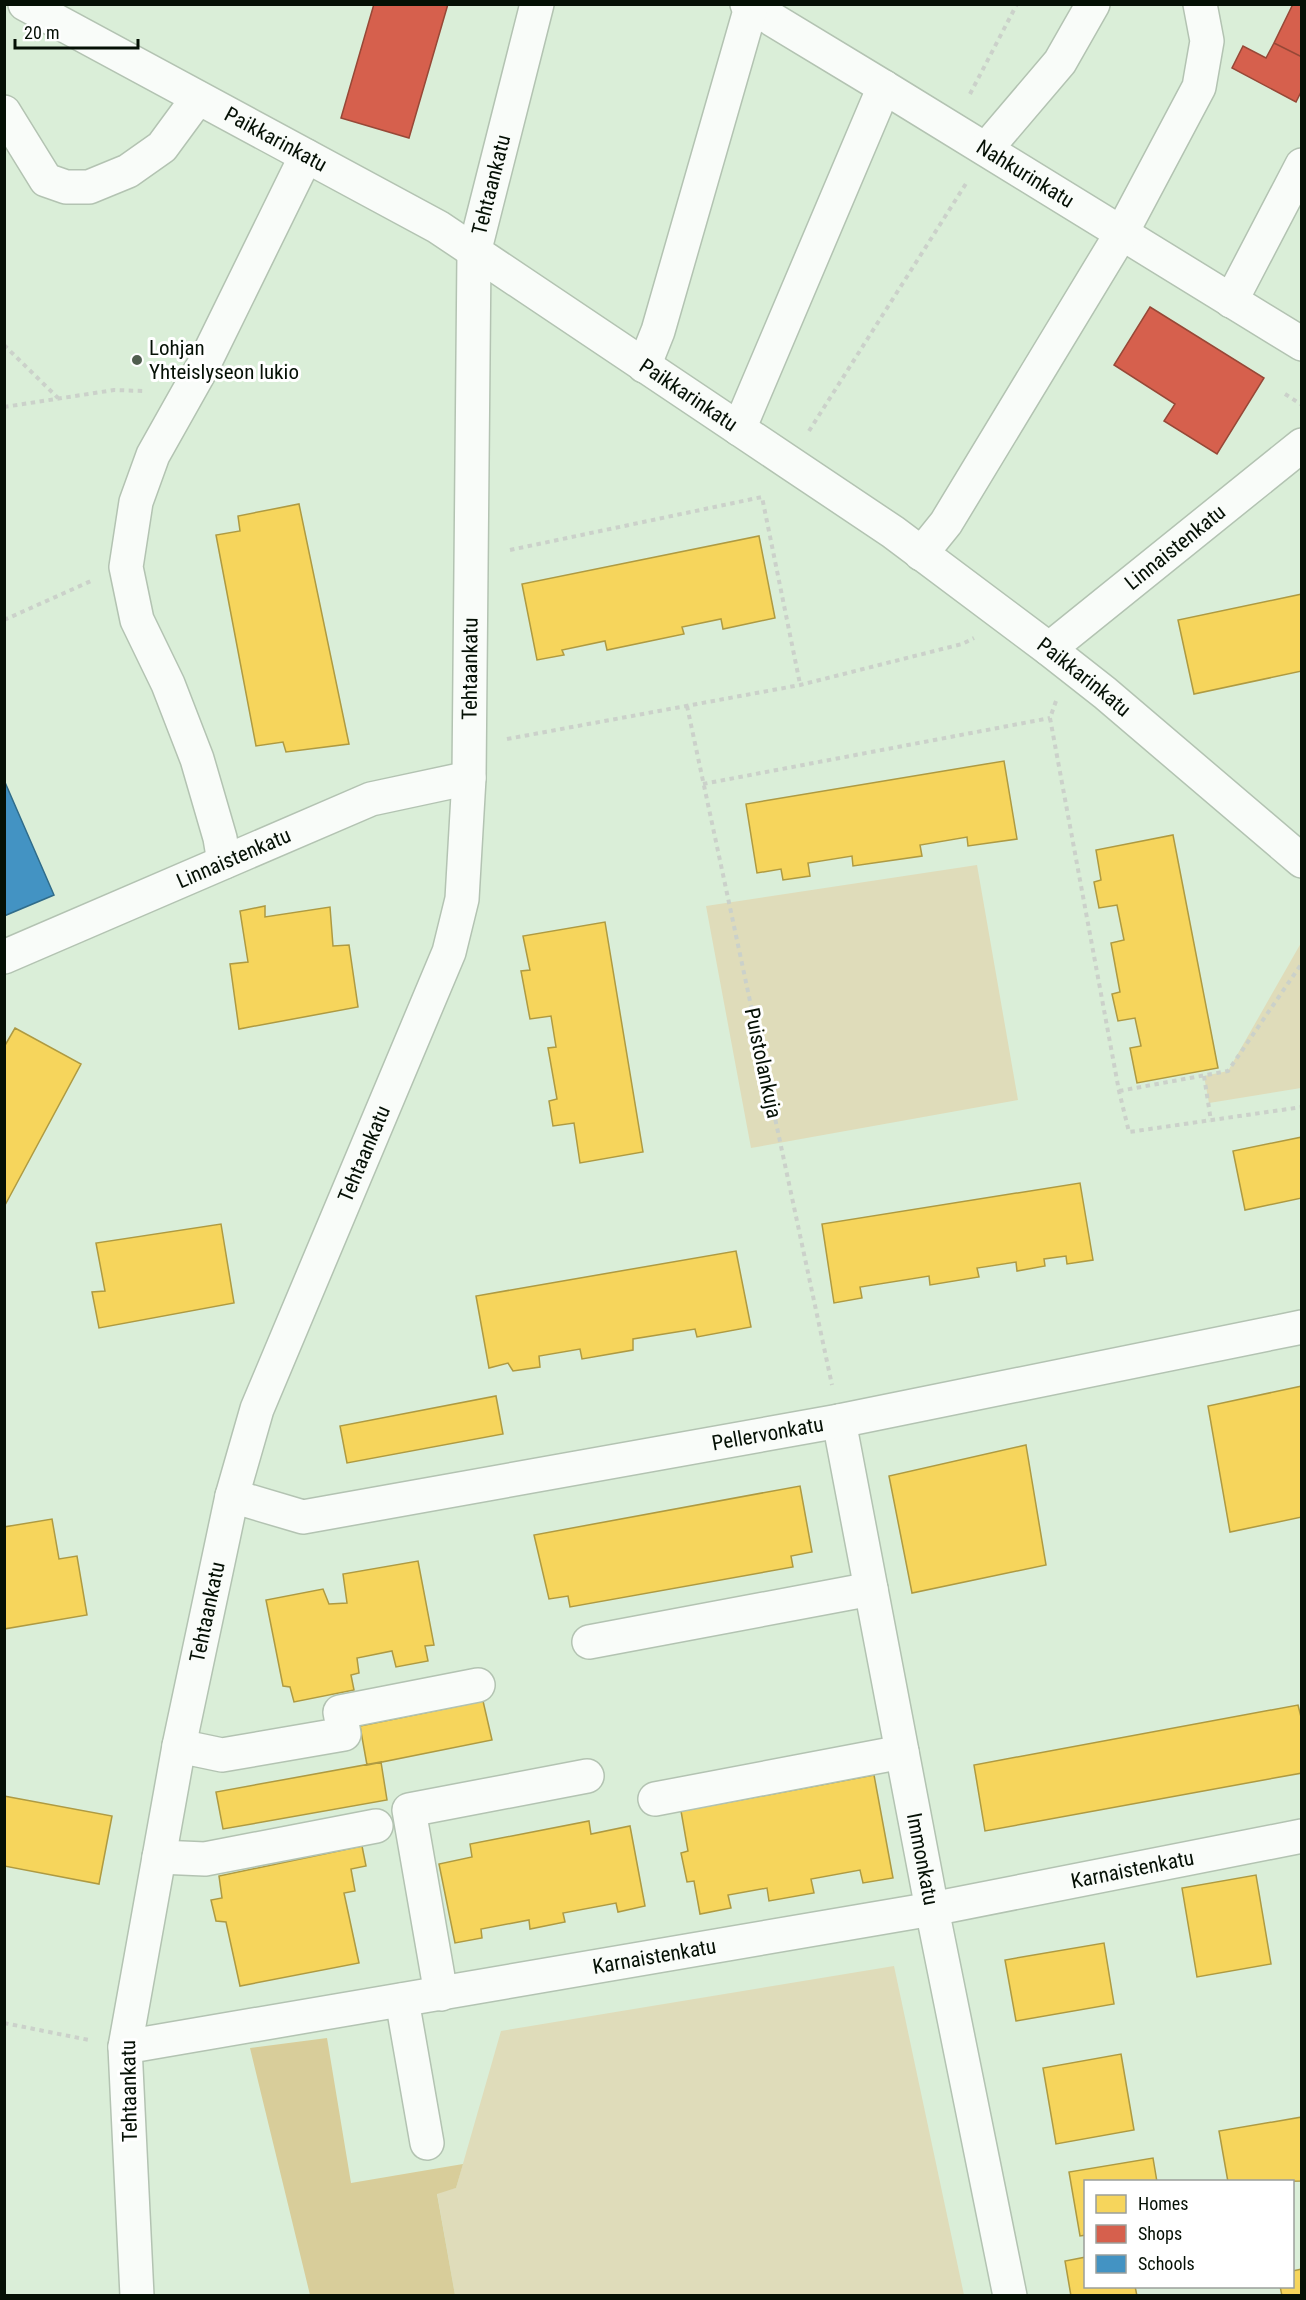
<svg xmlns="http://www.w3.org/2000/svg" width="1306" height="2300" font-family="'Roboto Condensed',sans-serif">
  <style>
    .green { fill: #dfdcba }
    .forest { fill: #d8cd9a }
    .homes { fill: #f6d55c; stroke: #ae9a42; stroke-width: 1.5 }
    .shops { fill: #d6604d; stroke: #974837; stroke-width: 1.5 }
    .schools { fill: #4393c3; stroke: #306c8a; stroke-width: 1.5 }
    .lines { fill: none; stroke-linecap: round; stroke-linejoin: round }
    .minor-casing { stroke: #b3c3b2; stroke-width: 36 }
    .path { stroke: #cbd1ca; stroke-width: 4; stroke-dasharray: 4.5 4.5; stroke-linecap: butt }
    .minor { stroke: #f9fcf9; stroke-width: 33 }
    .poi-dot { fill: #505e4f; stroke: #fff; stroke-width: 2 }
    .labels { text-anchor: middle; stroke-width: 6; stroke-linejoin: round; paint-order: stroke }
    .street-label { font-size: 21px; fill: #051005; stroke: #fff }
    .poi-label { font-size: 21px; fill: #051005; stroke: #fff; text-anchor: start }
  </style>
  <rect width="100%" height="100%" fill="#daeed8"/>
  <!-- green -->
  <path class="green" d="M977,865L1018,1100L751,1148L706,906Z
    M1301,943V1088L1209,1103L1204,1076L1228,1071Z
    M894,1966L964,2295H455L437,2193L456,2188L501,2031Z"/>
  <!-- forest -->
  <path class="forest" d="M327,2038L351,2183L463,2164L456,2188L437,2194L455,2295H310L250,2048Z"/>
  <!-- homes -->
  <path class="homes" d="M299,504L349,744L286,752L283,742L256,746L216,535L240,531L238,516Z
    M759,536L775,618L723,629L721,619L682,627L684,634L607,650L605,641L562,650L564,655L537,660L522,584Z
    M1302,594V671L1194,694L1178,620Z
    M1004,761L1017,839L968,846L967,837L920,845L922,856L853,866L852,856L808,863L810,876L783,880L781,869L757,873L746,804Z
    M1173,835L1218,1068L1137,1083L1130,1048L1141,1046L1135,1018L1118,1021L1112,994L1120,992L1111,943L1124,940L1117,905L1099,908L1094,882L1101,880L1096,850Z
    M265,906V917L330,907L333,946L349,945L358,1007L239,1029L230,964L248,962L240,911Z
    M605,922L643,1152L580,1163L574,1123L553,1126L549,1101L557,1099L548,1048L556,1047L551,1016L530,1019L521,971L530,970L523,936Z
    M15,1028L81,1064L4,1207V1047Z
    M1302,1137V1198L1245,1210L1233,1151Z
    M1080,1183L1093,1260L1067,1264L1066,1256L1044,1259L1045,1266L1017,1271L1016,1262L977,1268L979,1277L930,1285L929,1276L860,1287L862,1298L834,1303L822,1224Z
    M221,1224L234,1303L99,1328L92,1292L105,1291L96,1243Z
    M736,1251L751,1327L697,1337L695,1329L633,1339V1350L582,1359L580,1349L539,1356L540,1367L513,1371L508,1363L489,1368L476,1296Z
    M1302,1386V1517L1230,1532L1208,1406Z
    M496,1396L503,1434L347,1463L340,1426Z
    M1026,1445L1046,1565L912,1593L889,1476Z
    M800,1486L812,1552L791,1556L793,1567L570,1607L568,1596L549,1599L534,1535Z
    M52,1519L59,1559L77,1556L87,1615L4,1629V1527Z
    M418,1561L434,1645L425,1646L428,1661L396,1667L392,1651L357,1658L359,1673L351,1675L354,1690L294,1702L290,1687L283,1686L266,1600L323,1589L329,1604L347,1603L343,1574Z
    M483,1701L492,1740L367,1765L360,1726Z
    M1298,1705L1302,1721V1773L985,1831L974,1765Z
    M381,1762L387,1800L223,1829L216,1792Z
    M874,1775L893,1878L863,1883L860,1870L811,1879L814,1893L769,1901L767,1888L728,1895L731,1908L700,1914L694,1881L687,1882L681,1853L688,1851L681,1811Z
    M4,1796L112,1816L99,1884L4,1866Z
    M589,1821L591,1834L630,1826L645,1906L618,1912L616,1903L563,1913L565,1922L530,1929L529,1920L481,1929L482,1938L455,1943L439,1864L472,1857L470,1844Z
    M362,1846L366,1866L351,1869L355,1891L344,1893L359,1963L240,1986L226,1922L216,1921L211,1900L222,1898L219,1876Z
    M1256,1875L1271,1964L1197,1977L1182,1888Z
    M1104,1943L1114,2004L1016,2021L1005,1960Z
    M1121,2054L1134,2130L1056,2144L1043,2068Z
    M1302,2117V2181L1228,2182L1219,2131Z
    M1153,2158L1157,2182H1086V2235L1080,2236L1069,2172Z
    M1086,2257V2286H1135L1137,2296H1071L1065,2261Z
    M1302,2269V2296H1282L1280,2286H1292V2271Z"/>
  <!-- shops -->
  <path class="shops" d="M374,4H448L409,138L341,118Z
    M1293,4H1302V57L1274,43Z
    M1274,43L1302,57V90L1296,102L1232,68L1243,46L1266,58Z
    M1150,307L1264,378L1217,454L1164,421L1175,404L1114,365Z"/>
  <!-- schools -->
  <path class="schools" d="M4,780L54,895L4,916Z"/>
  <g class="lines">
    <defs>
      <g id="minor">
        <path id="s1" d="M25,4L438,227L790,463L893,532L1049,649L1105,693L1302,861"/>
        <path id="s2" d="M747,4L884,87L1302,344"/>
        <path d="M4,112L46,180L66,187H89L128,171L162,147L198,98"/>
        <path d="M986,149L1060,62L1093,4"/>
        <path d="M1231,301L1302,165"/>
        <path d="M644,366L658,331L751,7"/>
        <path d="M739,429L884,87"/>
        <path d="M921,554L946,523L1121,234L1199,87L1207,41L1200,4"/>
        <path id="s3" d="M1049,649L1302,445"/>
        <path d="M224,862L220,838L197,759L168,684L137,620L126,567L136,502L153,455L203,366L306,156"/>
        <path id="s4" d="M4,957L371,799L469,778"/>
        <path id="s5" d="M839,1421L932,1909L1010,2296"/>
        <path id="s6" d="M232,1496L303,1517L839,1421L1302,1327"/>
        <path d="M589,1642L871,1589"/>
        <path d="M179,1746L222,1755L344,1734L340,1712L478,1685"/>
        <path d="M655,1799L902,1752"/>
        <path d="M159,1857L205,1859L376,1826"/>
        <path d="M441,1994L409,1810L587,1776"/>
        <path d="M402,2000L427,2143"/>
        <path id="s7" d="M125,2047L932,1909L1302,1836"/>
        <path id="s8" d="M137,2296L125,2047L179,1746L232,1496L257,1409L449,952L462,899L469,778L474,253L537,4"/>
      </g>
    </defs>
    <!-- minor casing -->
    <use href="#minor" class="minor-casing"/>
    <!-- path -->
    <path class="path" d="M970,94L1017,4
      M4,345L58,398
      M1285,394L1302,405
      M4,407L114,390L144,391
      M809,431L967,182
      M510,550L762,497L800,684
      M4,620L91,581
      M1056,701L1050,718L1119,1091L1129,1132L1302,1107
      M687,706L832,1385
      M507,739L800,685L962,644L974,638
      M703,784L1050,718
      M1204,1076L1211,1121
      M1119,1091L1228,1071L1302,963
      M4,2023L89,2040"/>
    <!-- minor -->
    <use href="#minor" class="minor"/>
  </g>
  <!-- markers -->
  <circle class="poi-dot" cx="137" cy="360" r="6"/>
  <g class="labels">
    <!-- street labels -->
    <g class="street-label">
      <text dy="7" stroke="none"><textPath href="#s1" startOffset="285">Paikkarinkatu</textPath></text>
      <text dy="7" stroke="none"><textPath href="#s2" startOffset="326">Nahkurinkatu</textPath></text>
      <text dy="7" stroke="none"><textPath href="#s8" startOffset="2168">Tehtaankatu</textPath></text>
      <text dy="7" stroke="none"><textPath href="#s1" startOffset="771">Paikkarinkatu</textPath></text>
      <text dy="7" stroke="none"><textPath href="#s3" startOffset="162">Linnaistenkatu</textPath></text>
      <text dy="7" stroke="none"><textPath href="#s8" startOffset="1682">Tehtaankatu</textPath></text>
      <text dy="7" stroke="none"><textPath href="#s1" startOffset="1257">Paikkarinkatu</textPath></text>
      <text dy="7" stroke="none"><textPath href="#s4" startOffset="250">Linnaistenkatu</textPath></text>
      <text transform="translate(763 1063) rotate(78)" y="7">Puistolankuja</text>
      <text dy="7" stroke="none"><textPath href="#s8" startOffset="1178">Tehtaankatu</textPath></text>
      <text dy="7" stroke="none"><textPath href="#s6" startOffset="546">Pellervonkatu</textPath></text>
      <text dy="7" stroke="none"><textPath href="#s8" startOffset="692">Tehtaankatu</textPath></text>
      <text dy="7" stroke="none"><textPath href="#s5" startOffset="446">Immonkatu</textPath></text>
      <text dy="7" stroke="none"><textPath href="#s7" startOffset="1023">Karnaistenkatu</textPath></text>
      <text dy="7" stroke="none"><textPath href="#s7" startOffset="537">Karnaistenkatu</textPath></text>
      <text transform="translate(129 2091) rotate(-91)" y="7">Tehtaankatu</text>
    </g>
    <!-- poi labels -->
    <g class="poi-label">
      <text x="149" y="355">Lohjan<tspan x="149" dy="24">Yhteislyseon lukio</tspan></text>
    </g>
  </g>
  <!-- border -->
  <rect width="1306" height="2300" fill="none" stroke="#051005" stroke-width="12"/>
  <!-- legend -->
  <rect x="1084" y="2180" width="210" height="108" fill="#ffffff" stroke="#9b9f9b" stroke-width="1.5"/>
  <rect x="1096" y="2195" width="30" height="18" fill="#f6d55c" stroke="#9b9f9b" stroke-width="1.5"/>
  <text x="1138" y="2210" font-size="18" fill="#051005">Homes</text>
  <rect x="1096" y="2225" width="30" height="18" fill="#d6604d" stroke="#9b9f9b" stroke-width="1.5"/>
  <text x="1138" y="2240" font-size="18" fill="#051005">Shops</text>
  <rect x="1096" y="2255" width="30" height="18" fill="#4393c3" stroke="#9b9f9b" stroke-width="1.5"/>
  <text x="1138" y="2270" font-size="18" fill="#051005">Schools</text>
  <!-- scale -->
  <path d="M15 39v9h123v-9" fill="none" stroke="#051005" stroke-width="3"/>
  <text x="24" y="39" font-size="18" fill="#051005" stroke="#ffffff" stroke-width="4.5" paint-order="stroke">20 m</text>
</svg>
